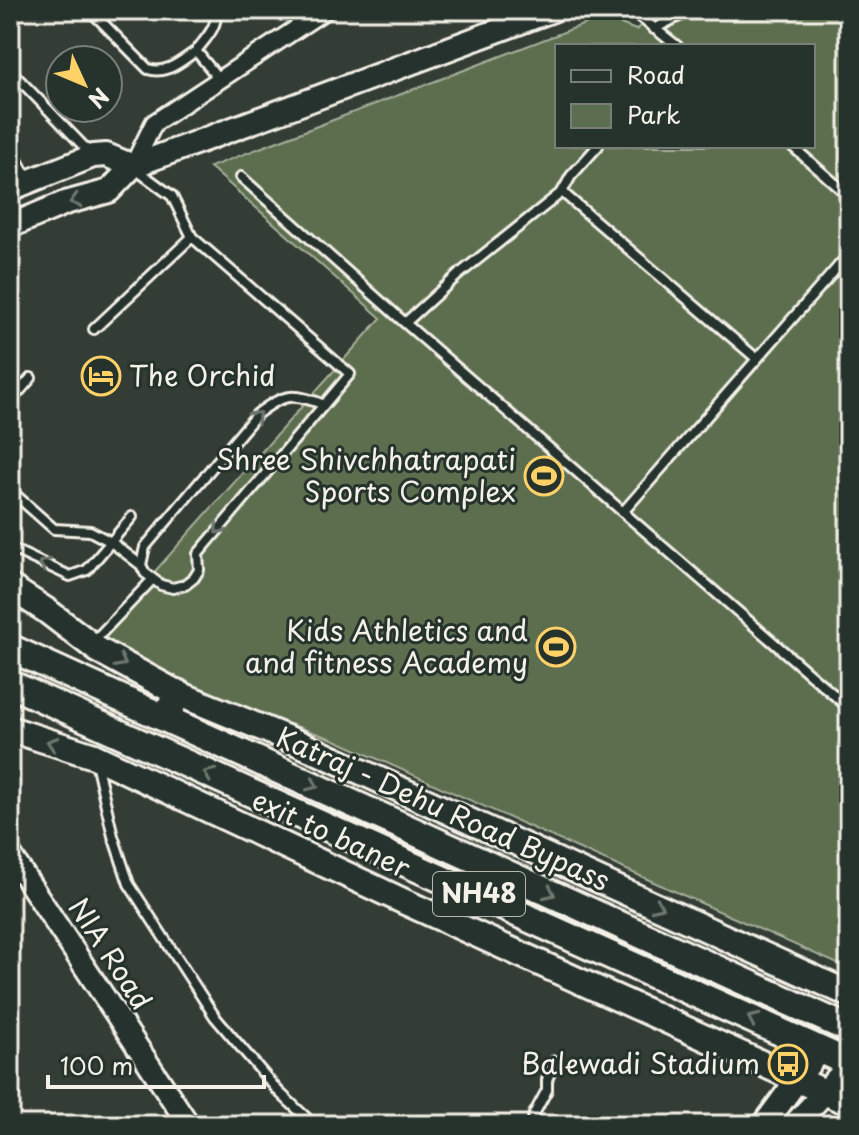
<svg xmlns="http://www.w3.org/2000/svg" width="859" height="1135" font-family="'Playpen Sans',sans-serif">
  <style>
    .green { fill: #5d6e50; stroke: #a8b09c; stroke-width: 2; fill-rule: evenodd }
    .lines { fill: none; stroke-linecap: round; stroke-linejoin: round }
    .service-casing { stroke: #f4f1e8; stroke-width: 14 }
    .minor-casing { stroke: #f4f1e8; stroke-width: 22 }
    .tertiary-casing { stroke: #f4f1e8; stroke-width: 26 }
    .secondary-casing { stroke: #f4f1e8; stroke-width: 28 }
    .primary-casing { stroke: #f4f1e8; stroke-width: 30 }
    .trunk-casing { stroke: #f4f1e8; stroke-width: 32 }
    .service { stroke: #26332d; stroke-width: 8 }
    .minor { stroke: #26332d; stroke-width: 16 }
    .tertiary { stroke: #26332d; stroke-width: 20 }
    .secondary { stroke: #26332d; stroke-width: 22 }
    .primary { stroke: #26332d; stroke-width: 24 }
    .trunk { stroke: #26332d; stroke-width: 26 }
    .oneway { stroke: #6e766e }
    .labels { text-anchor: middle; stroke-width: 6; stroke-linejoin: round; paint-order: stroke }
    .shield { fill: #26332d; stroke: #b6b8b0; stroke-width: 2 }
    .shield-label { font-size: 26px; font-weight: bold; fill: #f4f1e8 }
    .poi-label { font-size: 28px; fill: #f4f1e8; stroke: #26332d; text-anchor: end }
    .street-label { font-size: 28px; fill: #f4f1e8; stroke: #26332d }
  </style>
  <rect width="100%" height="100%" fill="#343d35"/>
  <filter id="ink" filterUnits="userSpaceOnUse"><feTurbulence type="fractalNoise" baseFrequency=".0125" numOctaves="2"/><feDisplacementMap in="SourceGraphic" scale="16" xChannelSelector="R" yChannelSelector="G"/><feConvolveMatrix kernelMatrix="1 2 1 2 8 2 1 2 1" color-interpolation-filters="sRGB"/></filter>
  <g filter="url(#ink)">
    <!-- green -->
    <path class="green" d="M649,10H849V969L335,740L270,717L145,666L98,635L381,318L210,167L603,17L636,30L649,16ZM557,46H813V146H557Z"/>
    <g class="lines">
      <defs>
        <path id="service" d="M90,10L148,69C167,75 181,61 196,51L219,79
          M631,10L677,46
          M654,29L691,10
          M196,51C206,38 218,27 216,10
          M10,70L90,153
          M792,146L849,196
          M10,147L28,180
          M241,177L405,323L849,708
          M562,192L757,359
          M405,323L458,275L562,192L571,176L598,146
          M94,329L192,237
          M10,402L31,378
          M10,490L54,529L90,531L111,542L141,565L145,573L161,585L173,588L185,585L194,578L199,570L198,554L350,374L192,237L172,196L134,168
          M623,512L849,254
          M10,548L70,576L87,570L132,517
          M141,565L145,547L257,414C283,394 293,392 324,405
          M93,642L153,579
          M96,762L113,836L129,884L215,1017L279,1092L314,1125
          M532,1125L534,1114L547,1090V1080L555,1061"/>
        <path id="minor" d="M133,166L154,123L325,10"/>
        <path id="tertiary" d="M10,854L189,1125"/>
        <path id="secondary" d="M10,189L93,156L106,155L133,166
          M10,226L65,203L109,191L133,166L553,10
          M764,1125L820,1049
          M794,1125L849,1066"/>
        <path id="primary" d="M10,587L47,611L98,650L177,693L296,742L849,994
          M10,729L94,756L405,902L849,1103"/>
        <path id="trunk" d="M10,648L849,1029
          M10,684L849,1063
          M166,719L177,693"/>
      </defs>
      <!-- service casing -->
      <use href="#service" class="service-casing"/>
      <!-- minor casing -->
      <use href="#minor" class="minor-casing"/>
      <!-- tertiary casing -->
      <use href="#tertiary" class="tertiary-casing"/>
      <!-- secondary casing -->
      <use href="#secondary" class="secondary-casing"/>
      <!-- primary casing -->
      <use href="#primary" class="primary-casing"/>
      <!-- trunk casing -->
      <use href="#trunk" class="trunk-casing"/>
      <!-- service -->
      <use href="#service" class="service"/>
      <!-- minor -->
      <use href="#minor" class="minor"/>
      <!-- tertiary -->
      <use href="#tertiary" class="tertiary"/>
      <!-- secondary -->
      <use href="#secondary" class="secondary"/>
      <!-- primary -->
      <use href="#primary" class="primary"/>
      <!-- trunk -->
      <use href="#trunk" class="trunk"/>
    </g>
    <!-- one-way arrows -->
    <defs><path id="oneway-chevron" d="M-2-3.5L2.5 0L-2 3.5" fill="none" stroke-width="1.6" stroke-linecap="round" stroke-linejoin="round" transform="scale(2)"/></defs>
    <g class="oneway">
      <use href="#oneway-chevron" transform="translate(75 201) rotate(164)"/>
      <use href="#oneway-chevron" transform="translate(256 416) rotate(-44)"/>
      <use href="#oneway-chevron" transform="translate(219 529) rotate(130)"/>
      <use href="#oneway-chevron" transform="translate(44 564) rotate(-155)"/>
      <use href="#oneway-chevron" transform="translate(121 662) rotate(28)"/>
      <use href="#oneway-chevron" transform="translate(52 743) rotate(-162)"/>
      <use href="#oneway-chevron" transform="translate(209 774) rotate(-156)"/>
      <use href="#oneway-chevron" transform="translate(313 785) rotate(24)"/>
      <use href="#oneway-chevron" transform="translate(550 893) rotate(25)"/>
      <use href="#oneway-chevron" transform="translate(658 906) rotate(25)"/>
      <use href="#oneway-chevron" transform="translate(753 1019) rotate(-155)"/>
    </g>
  </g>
  <!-- icons -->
  <defs>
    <symbol id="hotel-ring" viewBox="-11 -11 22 22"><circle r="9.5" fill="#26332d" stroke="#ffd166" stroke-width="1.5"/><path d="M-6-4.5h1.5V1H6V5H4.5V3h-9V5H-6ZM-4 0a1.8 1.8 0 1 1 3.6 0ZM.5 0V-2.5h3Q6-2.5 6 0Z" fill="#ffd166"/></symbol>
    <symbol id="stadium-ring" viewBox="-11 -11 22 22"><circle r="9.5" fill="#26332d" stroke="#ffd166" stroke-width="1.5"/><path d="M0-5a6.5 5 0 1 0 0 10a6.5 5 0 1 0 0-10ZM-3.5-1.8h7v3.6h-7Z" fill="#ffd166"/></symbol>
    <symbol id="bus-ring" viewBox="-11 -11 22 22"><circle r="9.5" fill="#26332d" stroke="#ffd166" stroke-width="1.5"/><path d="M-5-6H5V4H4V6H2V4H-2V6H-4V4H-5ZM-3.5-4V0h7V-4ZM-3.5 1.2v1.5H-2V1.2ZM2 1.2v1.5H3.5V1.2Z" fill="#ffd166"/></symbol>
  </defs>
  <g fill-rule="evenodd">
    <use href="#hotel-ring" x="79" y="354" width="44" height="44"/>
    <use href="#stadium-ring" x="522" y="454" width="44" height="44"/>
    <use href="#stadium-ring" x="534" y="625" width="44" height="44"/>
    <use href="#bus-ring" x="766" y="1042" width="44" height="44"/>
  </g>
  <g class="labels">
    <!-- shield labels -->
    <rect class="shield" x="433" y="872" width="92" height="44" rx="6"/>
    <g class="shield-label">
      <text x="479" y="903">NH48</text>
    </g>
    <!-- poi labels -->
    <g class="poi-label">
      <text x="129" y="386" text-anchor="start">The Orchid</text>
      <text x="516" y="470">Shree Shivchhatrapati<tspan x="516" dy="32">Sports Complex</tspan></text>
      <text x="528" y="641">Kids Athletics and<tspan x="528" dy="32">and fitness Academy</tspan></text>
      <text x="760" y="1074">Balewadi Stadium</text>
    </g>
    <!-- street labels -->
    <g class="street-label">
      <text transform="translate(443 809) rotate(24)" y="10">Katraj - Dehu Road Bypass</text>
      <text transform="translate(331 834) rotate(25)" y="10">exit to baner</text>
      <text transform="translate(110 954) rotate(57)" y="10">NIA Road</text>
    </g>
  </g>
  <!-- margin -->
  <rect width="859" height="1135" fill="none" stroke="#26332d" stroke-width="40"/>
  <rect x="20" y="20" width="819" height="1095" fill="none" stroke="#f4f1e8" stroke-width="3" filter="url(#ink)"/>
  <!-- legend -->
  <rect x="555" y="44" width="260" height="104" fill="#26332d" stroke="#787f78" stroke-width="2"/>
  <rect x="571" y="70" width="40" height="12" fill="#26332d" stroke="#787f78" stroke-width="2"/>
  <text x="627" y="84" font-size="24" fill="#f4f1e8">Road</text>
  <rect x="571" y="104" width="40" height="24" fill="#5d6e50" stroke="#787f78" stroke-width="2"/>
  <text x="627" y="124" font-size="24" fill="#f4f1e8">Park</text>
  <!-- north arrow -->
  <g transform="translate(84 84) rotate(134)"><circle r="38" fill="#26332d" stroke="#787f78" stroke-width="2"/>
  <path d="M0-6L14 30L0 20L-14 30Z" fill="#ffd166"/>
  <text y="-12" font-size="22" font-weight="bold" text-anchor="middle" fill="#f4f1e8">N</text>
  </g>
  <!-- scale -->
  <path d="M48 1075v12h216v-12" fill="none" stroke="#f4f1e8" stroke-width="4"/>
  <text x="60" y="1075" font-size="24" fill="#f4f1e8" stroke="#26332d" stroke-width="6" paint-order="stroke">100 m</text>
</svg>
